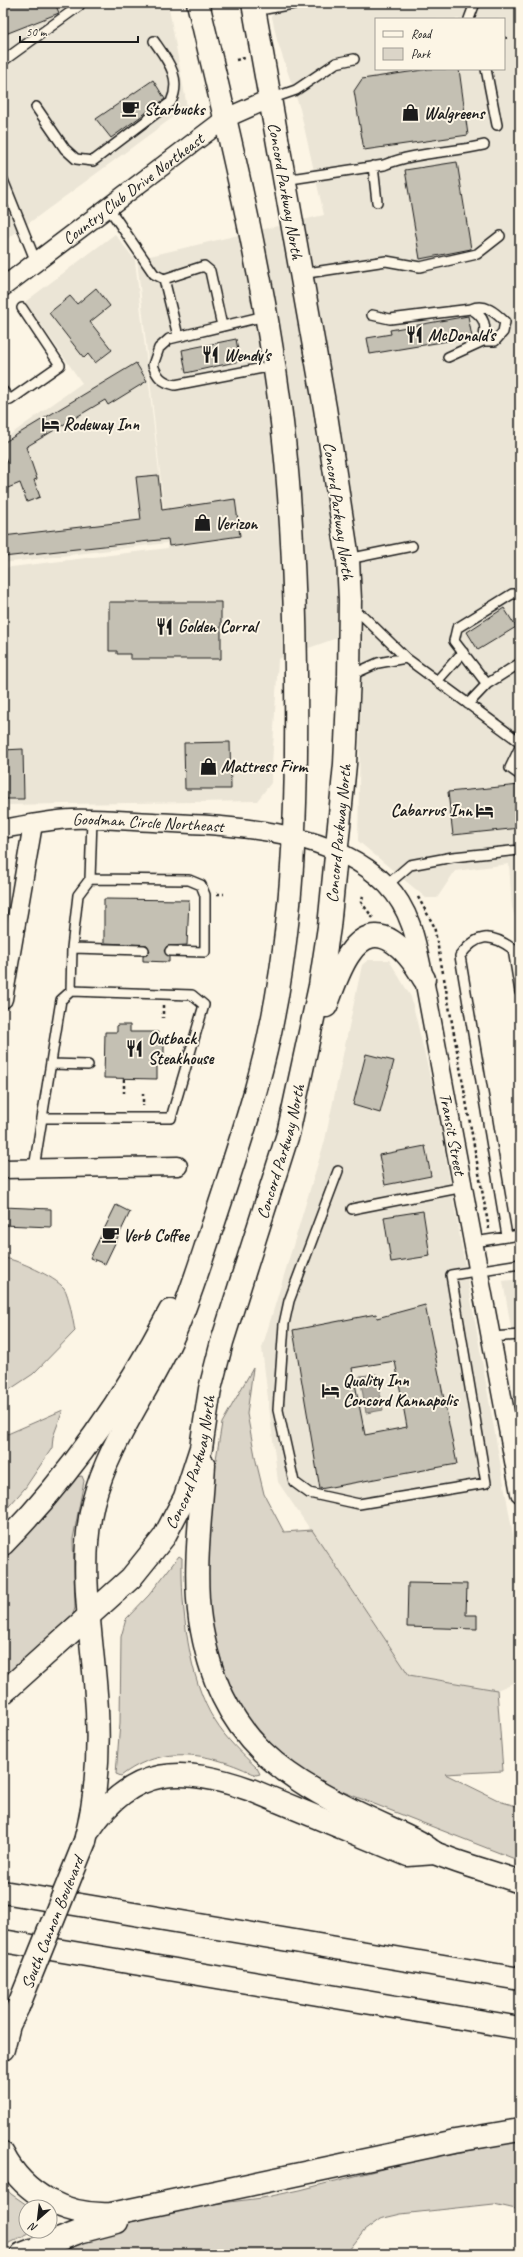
<svg xmlns="http://www.w3.org/2000/svg" width="523" height="2257" font-family="Caveat,sans-serif">
  <style>
    .built { fill: #ebe5d6; fill-rule: evenodd }
    .green { fill: #dbd5c8; stroke: #7c7872 }
    .water { fill: #b0aba1; stroke: #75726c }
    .building { fill: #c4c0b3; stroke: #1c1c1c; fill-rule: evenodd }
    .lines { fill: none; stroke-linecap: round; stroke-linejoin: round }
    .lane-casing { stroke: #1c1c1c; stroke-width: 12 }
    .street-casing { stroke: #1c1c1c; stroke-width: 21 }
    .highway-casing { stroke: #1c1c1c; stroke-width: 25 }
    .path { stroke: #1c1c1c; stroke-width: 2.5; stroke-dasharray: 3 3; stroke-linecap: butt }
    .lane { stroke: #fcf5e5; stroke-width: 9 }
    .street { stroke: #fcf5e5; stroke-width: 18 }
    .highway { stroke: #fcf5e5; stroke-width: 22 }
    .highway-bridge-casing { stroke: #1c1c1c; stroke-width: 25; stroke-linecap: butt }
    .highway-bridge { stroke: #fcf5e5; stroke-width: 22 }
    .labels { text-anchor: middle; stroke-width: 4; stroke-linejoin: round; paint-order: stroke }
    .poi-label { font-size: 17px; font-weight: bold; fill: #1c1c1c; stroke: #fcf5e5; text-anchor: start }
    .street-label { font-size: 17px; fill: #1c1c1c; stroke: #fcf5e5 }
  </style>
  <rect width="100%" height="100%" fill="#fcf5e5"/>
  <filter id="ink" filterUnits="userSpaceOnUse"><feTurbulence type="fractalNoise" baseFrequency=".025" numOctaves="2"/><feDisplacementMap in="SourceGraphic" scale="8" xChannelSelector="R" yChannelSelector="G"/><feConvolveMatrix kernelMatrix="1 2 1 2 8 2 1 2 1" color-interpolation-filters="sRGB"/></filter>
  <g filter="url(#ink)">
    <!-- built -->
    <path class="built" d="M3,3H168L187,107L3,242Z
      M269,3H520V934L512,907L509,864L455,871L437,898H426L358,841L362,629L278,659L271,783L257,801L3,805V568L168,548L137,259L324,215L300,109L277,40ZM376,19H504V69H376Z
      M115,234L135,260L167,543L3,563V440L82,383L25,302Z
      M368,960H389L411,997L435,1097L520,1574V1680L497,1690L409,1675L278,1482L262,1348L325,1140L362,965Z
      M520,1279V1351H515L503,1281Z"/>
    <!-- green -->
    <path class="green" d="M3,1258C17,1259 55,1277 64,1288C69,1295 73,1321 75,1331L33,1374L3,1394Z
      M253,1368L247,1414L256,1461L264,1494L284,1532L312,1530L409,1675L497,1690L503,1771L445,1774L502,1802L520,1807V1861L318,1782L291,1764L238,1716L200,1629L213,1477L222,1423Z
      M63,1410L53,1437L52,1448L25,1488L3,1513V1436Z
      M82,1476L84,1481L73,1539L75,1608L73,1614L3,1679V1560L30,1532L76,1477Z
      M179,1556L182,1558C181,1606 188,1680 215,1721C226,1739 242,1754 257,1768L260,1774L256,1775C211,1753 163,1743 121,1776L116,1774L120,1723L121,1637L126,1619L149,1595Z
      M520,2141V2210L494,2204L401,2214L380,2219L364,2231L346,2254H28L98,2229L205,2205L262,2198L300,2190L414,2161Z
      M3,2185L11,2194L30,2207H26V2231H33L3,2246Z"/>
    <!-- water -->
    <path class="water" d="M377,1374L383,1410L366,1413L360,1376Z"/>
    <!-- building -->
    <path class="building" d="M3,3H55L59,13L3,35Z
      M429,69H459L468,135L364,150L354,91L362,79Z
      M153,80L165,99L111,138L96,119Z
      M457,162L471,249L420,259L405,170Z
      M96,288L110,306L90,322L112,350L95,363L88,354L84,358L49,313L70,296L77,304Z
      M468,316L472,337L370,354L367,338L391,334L390,330Z
      M236,339L240,361L186,373L182,350Z
      M136,363L147,381L108,405L105,400L26,447L37,479L34,480L40,497L27,502L20,483L3,490V465L7,463L3,452V443Z
      M158,475L162,510L235,499L240,536L169,546L168,539L3,557V536L141,520L136,477Z
      M109,602H221V659H130V654H117V651H109Z
      M504,608L516,627L478,650L467,632Z
      M230,742L231,789H185L184,743Z
      M23,749L24,799H3V750Z
      M520,785V828L453,835L448,792Z
      M104,899L189,900L187,945L167,946L164,951L169,957V962L143,961V956L147,955L150,951L147,945L104,943Z
      M117,1025H130V1032H158V1039H164V1064H157V1079L104,1078L105,1032H117Z
      M366,1054L394,1061L380,1113L353,1105Z
      M425,1146L431,1176L385,1185L379,1155Z
      M116,1205L130,1212L105,1264L90,1258Z
      M3,1207L51,1209V1227L3,1225Z
      M423,1211L430,1256L391,1262L384,1217Z
      M425,1305L457,1464L320,1489L293,1330L376,1314L377,1318ZM395,1361L407,1427L365,1435L352,1368Z
      M408,1583L467,1584L466,1615H477V1629L407,1627Z"/>
    <g class="lines">
      <defs>
        <path id="lane" d="M254,11L299,3
          M469,19L475,3
          M3,61L79,6L77,3
          M486,69L497,125
          M270,99L296,90L336,63L354,59
          M36,107L65,149L76,159L93,161L171,102C182,78 168,61 154,41
          M373,166L377,202
          M3,180L36,262
          M284,180L384,165C415,152 451,153 484,145
          M108,207L154,274L164,279L204,266L210,271L222,326
          M301,274L386,261L420,267L477,254L500,236
          M164,279L178,336
          M471,309C485,303 495,312 505,322L503,332L495,341H483
          M372,315L390,319L471,309C485,317 487,326 483,341L448,357
          M265,316L169,339L159,348L153,365C157,377 162,382 175,385L273,366
          M3,391L10,400L60,365L22,308
          M348,559L412,546
          M350,612L363,616L406,658L520,742
          M349,676L378,663L406,658
          M437,681L463,652
          M487,684L454,641L457,628L512,594H520
          M468,704L487,684L520,663
          M520,747L510,768L520,775
          M92,819L90,879L189,880L201,885L205,895V952L170,951
          M387,885L410,865L453,857L520,850
          M72,948L144,950
          M71,991L72,948L78,895L90,879
          M51,1064L88,1065
          M34,1168L61,1000L71,991L192,995L204,1005L171,1118H43
          M338,1171L289,1301L284,1324L278,1410L294,1482L309,1493L359,1504L486,1483L451,1275L520,1264
          M352,1209L464,1187
          M507,1236L460,956C477,933 491,933 513,949L520,992
          M474,1242L520,1235
          M492,1337L520,1335"/>
        <g id="street">
          <path id="s1" d="M3,287L226,118L269,99"/>
          <path id="s2" d="M3,829C25,825 49,820 72,819C98,818 126,821 153,822C228,826 330,827 387,885C412,911 417,945 424,979L520,1493"/>
          <path d="M3,999L33,824"/>
          <path d="M3,1169L178,1166"/>
        </g>
        <g id="highway">
          <path d="M326,1006C333,989 339,968 350,953C378,913 409,953 424,979"/>
          <path d="M204,1465C201,1516 193,1569 200,1619C219,1742 284,1780 390,1828C399,1832 408,1836 417,1841C424,1844 430,1851 437,1854C464,1865 492,1872 520,1882"/>
          <path d="M3,1544C70,1476 126,1395 170,1311"/>
          <path id="s3" d="M3,1693L131,1578L164,1537L185,1497L201,1448L210,1389L222,1342L288,1134L320,986L329,927L345,764L349,676L350,600L348,559L325,408L253,3"/>
          <path d="M90,1829C133,1765 183,1766 251,1790L408,1855L435,1853"/>
          <path d="M85,1841C99,1789 100,1735 95,1682C90,1623 79,1561 93,1503C108,1444 146,1395 171,1341C187,1306 198,1270 210,1234C226,1186 242,1138 256,1089C287,979 295,866 296,752C297,648 295,544 284,440C268,292 232,147 198,3"/>
          <path d="M3,1892L520,1979"/>
          <path d="M3,1941L520,2028"/>
          <path d="M3,2049L9,2025L18,2007"/>
          <path d="M3,2154C24,2195 66,2216 111,2214L455,2141L520,2130"/>
          <path d="M22,2254L79,2232L117,2222"/>
        </g>
      </defs>
      <!-- lane casing -->
      <use href="#lane" class="lane-casing"/>
      <!-- street casing -->
      <use href="#street" class="street-casing"/>
      <!-- highway casing -->
      <use href="#highway" class="highway-casing"/>
      <!-- path -->
      <path class="path" d="M504,38L509,37
        M236,60L245,58
        M217,894H224
        M363,896L361,902L373,918
        M418,897L434,926L443,973
        M444,978L489,1229
        M163,1005V1018
        M164,1057L175,1058
        M124,1079V1093
        M143,1093V1106"/>
      <!-- lane -->
      <use href="#lane" class="lane"/>
      <!-- street -->
      <use href="#street" class="street"/>
      <!-- highway -->
      <use href="#highway" class="highway"/>
      <defs>
        <g id="highway-bridge">
          <path id="s4" d="M18,2007L85,1841"/>
        </g>
      </defs>
      <!-- highway-bridge casing -->
      <use href="#highway-bridge" class="highway-bridge-casing"/>
      <!-- highway-bridge -->
      <use href="#highway-bridge" class="highway-bridge"/>
    </g>
  </g>
  <!-- icons -->
  <defs>
    <symbol id="cafe-bare" viewBox="-9 -9 18 18"><path d="M-5.5-4.5H6V0H3Q3 3.5 0 3.5H-2.5Q-5.5 3.5-5.5 0ZM3-3.2v2h1.7v-2ZM-6 4.5H4V6H-6Z" fill="#1c1c1c" stroke="#fcf5e5" stroke-width="2.5" paint-order="stroke"/></symbol>
    <symbol id="shop-bare" viewBox="-9 -9 18 18"><path d="M-5-2.5h2.3a2.7 3.5 0 0 1 5.4 0H5L5.5 6h-11ZM-1.5-2.5h3a1.5 2.3 0 0 0-3 0Z" fill="#1c1c1c" stroke="#fcf5e5" stroke-width="2.5" paint-order="stroke"/></symbol>
    <symbol id="restaurant-bare" viewBox="-9 -9 18 18"><path d="M-5-6h1v4h1v-4h1v4h1v-4h1v5L-1.5 .5V6h-2V.5L-5-1ZM5-6V6H3V1.5H1.5Q1.5-4 5-6Z" fill="#1c1c1c" stroke="#fcf5e5" stroke-width="2.5" paint-order="stroke"/></symbol>
    <symbol id="hotel-bare" viewBox="-9 -9 18 18"><path d="M-6-4.5h1.5V1H6V5H4.5V3h-9V5H-6ZM-4 0a1.8 1.8 0 1 1 3.6 0ZM.5 0V-2.5h3Q6-2.5 6 0Z" fill="#1c1c1c" stroke="#fcf5e5" stroke-width="2.5" paint-order="stroke"/></symbol>
  </defs>
  <g fill-rule="evenodd">
    <use href="#cafe-bare" x="118" y="96" width="25" height="25"/>
    <use href="#shop-bare" x="398" y="100" width="25" height="25"/>
    <use href="#restaurant-bare" x="402" y="322" width="25" height="25"/>
    <use href="#restaurant-bare" x="198" y="342" width="25" height="25"/>
    <use href="#hotel-bare" x="38" y="412" width="25" height="25"/>
    <use href="#shop-bare" x="190" y="510" width="25" height="25"/>
    <use href="#restaurant-bare" x="152" y="614" width="25" height="25"/>
    <use href="#shop-bare" x="196" y="754" width="25" height="25"/>
    <use href="#hotel-bare" x="472" y="798" width="25" height="25"/>
    <use href="#restaurant-bare" x="122" y="1036" width="25" height="25"/>
    <use href="#cafe-bare" x="98" y="1222" width="25" height="25"/>
    <use href="#hotel-bare" x="318" y="1378" width="25" height="25"/>
  </g>
  <g class="labels">
    <!-- poi labels -->
    <g class="poi-label">
      <text x="144" y="115">Starbucks</text>
      <text x="424" y="119">Walgreens</text>
      <text x="428" y="341">McDonald's</text>
      <text x="224" y="361">Wendy's</text>
      <text x="63" y="430">Rodeway Inn</text>
      <text x="215" y="529">Verizon</text>
      <text x="178" y="632">Golden Corral</text>
      <text x="221" y="772">Mattress Firm</text>
      <text x="472" y="816" text-anchor="end">Cabarrus Inn</text>
      <text x="148" y="1044">Outback<tspan x="148" dy="20">Steakhouse</tspan></text>
      <text x="123" y="1241">Verb Coffee</text>
      <text x="343" y="1386">Quality Inn<tspan x="343" dy="20">Concord Kannapolis</tspan></text>
    </g>
    <!-- street labels -->
    <g class="street-label">
      <text dy="6" stroke="none"><textPath href="#s1" startOffset="163">Country Club Drive Northeast</textPath></text>
      <text transform="translate(286 191) rotate(80)" y="6">Concord Parkway North</text>
      <text transform="translate(339 511) rotate(82)" y="6">Concord Parkway North</text>
      <text dy="6" stroke="none"><textPath href="#s2" startOffset="146">Goodman Circle Northeast</textPath></text>
      <text dy="6" stroke="none"><textPath href="#s3" startOffset="953">Concord Parkway North</textPath></text>
      <text dy="6" stroke="none"><textPath href="#s2" startOffset="659">Transit Street</textPath></text>
      <text dy="6" stroke="none"><textPath href="#s3" startOffset="629">Concord Parkway North</textPath></text>
      <text dy="6" stroke="none"><textPath href="#s3" startOffset="305">Concord Parkway North</textPath></text>
      <text dy="6" stroke="none"><textPath href="#s4" startOffset="91">South Cannon Boulevard</textPath></text>
    </g>
  </g>
  <!-- margin -->
  <rect width="523" height="2257" fill="none" stroke="#fcf5e5" stroke-width="16"/>
  <rect x="8" y="8" width="507" height="2241" fill="none" stroke="#1c1c1c" stroke-width="1.5" filter="url(#ink)"/>
  <!-- legend -->
  <rect x="375" y="18" width="130" height="52" fill="#fcf5e5" stroke="#a29e95"/>
  <rect x="383" y="31" width="20" height="6" fill="#fcf5e5" stroke="#a29e95"/>
  <text x="411" y="38" font-size="12" fill="#1c1c1c">Road</text>
  <rect x="383" y="48" width="20" height="12" fill="#dbd5c8" stroke="#a29e95"/>
  <text x="411" y="58" font-size="12" fill="#1c1c1c">Park</text>
  <!-- north arrow -->
  <g transform="translate(38 2219) rotate(208)"><circle r="19" fill="#fcf5e5" stroke="#a29e95"/>
  <path d="M0-3L7 15L0 10L-7 15Z" fill="#1c1c1c"/>
  <text y="-6" font-size="11" font-weight="bold" text-anchor="middle" fill="#1c1c1c">N</text>
  </g>
  <!-- scale -->
  <path d="M20 36v6h118v-6" fill="none" stroke="#1c1c1c" stroke-width="2"/>
  <text x="26" y="36" font-size="12" fill="#1c1c1c" stroke="#fcf5e5" stroke-width="3" paint-order="stroke">50 m</text>
</svg>
